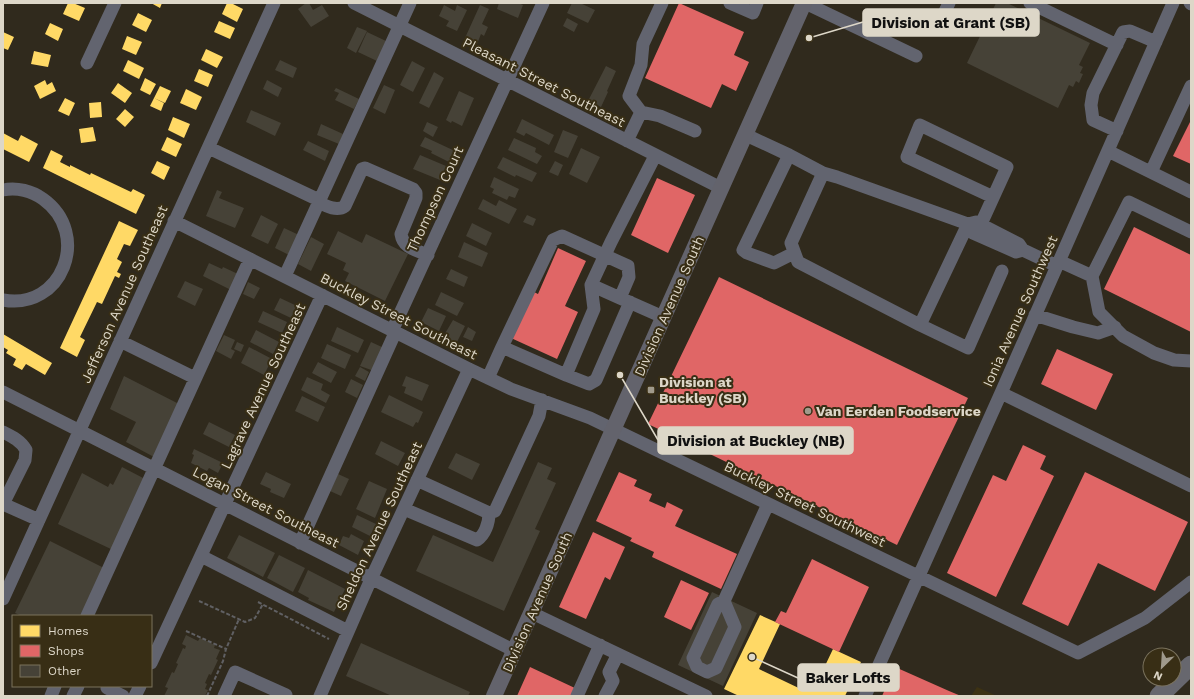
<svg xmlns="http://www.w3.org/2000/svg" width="1194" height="699" font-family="'Work Sans',sans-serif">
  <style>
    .built { fill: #3d3213 }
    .homes { fill: #ffd966 }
    .shops { fill: #e06666 }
    .building { fill: #464237 }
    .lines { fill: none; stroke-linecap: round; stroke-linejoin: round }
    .path { stroke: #606063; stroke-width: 2; stroke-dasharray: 4 2; stroke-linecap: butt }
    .minor { stroke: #62646f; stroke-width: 13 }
    .major { stroke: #63636c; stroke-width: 16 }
    .highway { stroke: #67676e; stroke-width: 19 }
    .poi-dot { fill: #a09a8c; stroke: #382e15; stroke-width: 1.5 }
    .labels { text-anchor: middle; stroke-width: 4; stroke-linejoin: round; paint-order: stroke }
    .street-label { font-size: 14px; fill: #ddd7c8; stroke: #382e15 }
    .poi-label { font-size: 14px; font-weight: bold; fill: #ddd7c8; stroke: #382e15; text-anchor: start }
    .leader { fill: none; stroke: #ddd7c8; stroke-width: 1.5 }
    .callout-dot { fill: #ddd7c8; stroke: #382e15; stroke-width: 1.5 }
    .callout { fill: #ddd7c8; stroke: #ddd7c8; stroke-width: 1.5 }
    .callout-label { font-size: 15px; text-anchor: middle; font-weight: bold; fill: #111 }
  </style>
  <rect width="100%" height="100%" fill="#302a1d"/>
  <!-- built -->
  <path class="built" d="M977,687L997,696H971Z"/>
  <!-- homes -->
  <path class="homes" d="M68,3H73L85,8L79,21L63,14Z
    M151,3H162L160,8Z
    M227,3H231L243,9L237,22L222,14Z
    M138,13L152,20L146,32L132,25Z
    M219,21L235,28L230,39L214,32Z
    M50,23L63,29L58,41L45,34Z
    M3,32L14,37L8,50L3,48Z
    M127,36L142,42L136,55L122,49Z
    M206,49L223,57L217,68L201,60Z
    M34,51L51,55L48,67L31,64Z
    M128,60L144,68L139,79L123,71Z
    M199,69L213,75L208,87L194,81Z
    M145,78L156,84L150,95L140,90Z
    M45,80L47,85L52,82L56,91L40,99L34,86Z
    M118,83L132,93L125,103L111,93Z
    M160,86L171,91L165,103L154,98Z
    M186,89L202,97L196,110L180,103Z
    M65,98L75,103L69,116L58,111Z
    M154,98L164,103L161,111L150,106Z
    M101,102L102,117L90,118L89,103Z
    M125,109L134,117L125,127L116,119Z
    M173,117L190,124L184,138L168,130Z
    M93,127L96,141L81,143L79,129Z
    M3,133L18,141L21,135L38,144L29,162L3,149Z
    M167,137L182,144L176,157L161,150Z
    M51,150L63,156L60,162L70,167V165L90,175L91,173L131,192L133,189L145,195L136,214L43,168Z
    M157,161L170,167L164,180L151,173Z
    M119,221L138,230L130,246L124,244L117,259L122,262L117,272L121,274L119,278L115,276L102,304L97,302L80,337L85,340L77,357L60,348Z
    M3,334L52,363L45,375L26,364L22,370L13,365L16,359L6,353L8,350L3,347Z
    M760,615L780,624L759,669L805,691L807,686L814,689L833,649L861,662L845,696H739L724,689Z"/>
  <!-- shops -->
  <path class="shops" d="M679,3L744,32L734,55L749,62L736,91L722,84L711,108L645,78Z
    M1191,120V164L1173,156Z
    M657,178L695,195L668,253L631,235Z
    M1134,227L1191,255V332L1104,289Z
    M558,248L586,261L565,306L578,312L557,359L511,338L532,291L538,294Z
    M719,277L968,398L897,545L648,424Z
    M1057,349L1113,374L1096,410L1041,384Z
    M1023,445L1046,456L1040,469L1054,476L996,597L947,573L993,475L1006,481Z
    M619,472L637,480L634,486L652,494L649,501L665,508L667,502L683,510L675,526L737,554L721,589L652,557L654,552L630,541L632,538L596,521Z
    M1085,472L1188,522L1155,591L1098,563L1068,626L1022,604Z
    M593,532L625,547L610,580L605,577L586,619L559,607Z
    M812,559L869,587L839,652L775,622L781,611L786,613Z
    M681,580L709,593L691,630L664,617Z
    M530,667L577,689L574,696H564L561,695L560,696H517Z
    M895,667L949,691L961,696H882Z"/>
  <!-- building -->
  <path class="building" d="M306,3H309L313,10L322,5L329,16L311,27L298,9Z
    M499,3H518L523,5L518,18L497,9Z
    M572,3H580L595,10L588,23L567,13Z
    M996,3H1007L1090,43L1079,65L1083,67L1080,73L1083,74L1079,83L1076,81L1073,87L1069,85L1058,108L967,63Z
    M444,5L455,11L457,5L467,10L457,31L446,26L449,21L439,16Z
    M480,5L489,9L482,24L488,27L484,36L481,34L477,44L465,38Z
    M567,18L578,24L574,32L563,26Z
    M357,27L367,31L356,53L347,48Z
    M367,32L386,41L377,61L358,52Z
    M280,60L297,68L293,78L275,70Z
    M412,61L425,68L413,92L400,85Z
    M606,66L616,71L607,91L608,92L601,107L588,101Z
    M434,72L444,78L429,108L419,103Z
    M267,80L282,88L278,97L263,89Z
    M384,85L395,90L385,114L373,108Z
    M336,88L359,99L354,109L335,100L339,93L334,91Z
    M459,91L474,98L462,126L452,121L451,123L446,120Z
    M251,110L281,123L275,136L246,122Z
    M522,119L554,135L549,145L526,133L524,136L516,132Z
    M427,122L438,127L433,137L423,131Z
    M321,124L343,134L339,144L317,135Z
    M563,130L578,136L568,158L554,152Z
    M425,137L457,152L451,163L431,153L432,151L420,146Z
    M514,138L536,148L535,152L542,156L537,164L508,150Z
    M308,141L329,151L325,161L303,150Z
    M581,148L600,157L587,183L569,174Z
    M420,155L446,166L440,180L413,169Z
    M503,157L537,173L532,182L516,175L515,177L497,168Z
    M555,161L563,165L558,176L549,172Z
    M494,177L519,189L515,198L509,196L507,200L492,193L494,189L490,187Z
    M217,190L222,192L219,198L244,208L235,228L206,216Z
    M483,199L496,206L499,200L517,209L509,224L478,209Z
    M261,215L278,224L268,244L251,236Z
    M527,215L536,219L533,226L523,222Z
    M472,223L492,233L486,246L466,236Z
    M284,228L299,235L289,255L275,248Z
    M338,231L362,243L366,234L408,254L385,301L345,281L349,273L343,270L346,263L327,254Z
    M311,237L324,244L311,271L298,264Z
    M464,242L488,253L482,267L458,257Z
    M209,263L222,269L223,267L238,274L231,290L203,276Z
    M451,269L468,277L464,287L446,279Z
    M185,281L203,289L195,306L177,297Z
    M248,282L260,288L254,299L243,294Z
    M441,292L464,303L457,316L435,305Z
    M280,298L297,306L291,318L274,310Z
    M428,308L446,316L439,331L421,322Z
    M263,311L287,322L282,333L258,322Z
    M453,320L465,326L456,344L443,337Z
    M337,327L364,340L358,353L331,341Z
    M468,327L476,332L472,341L463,337Z
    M256,330L279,342L273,354L250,342Z
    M224,335L235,340L231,349L235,351L231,359L216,351Z
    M237,342L244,345L241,352L234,349Z
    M371,342L384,348L374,371L360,366Z
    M327,344L351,355L345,369L321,358Z
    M249,347L272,359L264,375L241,363Z
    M318,362L337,372L331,383L312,373Z
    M360,367L369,372L365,381L355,376Z
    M124,376L179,404L154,457L126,442L136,422L110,409Z
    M406,376L429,385L422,401L404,393L406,387L402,386Z
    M307,377L323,384L321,390L330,395L326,403L301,390Z
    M351,379L363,385L357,398L345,392Z
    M389,395L423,412L418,423L416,422L413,427L381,412Z
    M302,396L325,407L318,422L295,411Z
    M209,422L235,435L229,447L203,434Z
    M381,441L405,453L398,466L375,454Z
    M194,449L223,463L218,473L209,468L207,471L191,463L194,455L192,454Z
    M456,453L480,464L472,480L448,468Z
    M538,462L552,468L547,479L556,483L535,529L540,531L504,611L416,571L433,535L493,562Z
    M122,467L145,479L113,550L58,524L82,473L108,487L110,483L113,485Z
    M266,472L291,484L284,498L270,492L271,489L260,484Z
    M338,474L349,479L341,496L330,491Z
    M369,481L387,489L375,518L356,509Z
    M357,515L376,524L370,536L352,527Z
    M351,534L364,541L358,555L339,545L343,536L349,538Z
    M239,535L275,553L263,577L227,558Z
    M50,541L104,568L81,616H22L15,613Z
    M279,555L305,568L293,592L267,578Z
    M308,570L345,589L334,612L308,600L309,598L298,592Z
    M712,592L757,613L723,686L678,665Z
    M186,635L198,641L200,638L215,645L214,648L220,650L216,659L218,660L211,675L209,674L205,683L207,684L205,689L208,690L205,696H164L168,688L165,687L172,672L174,673L178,664L176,663L183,648L185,649L186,646L182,644Z
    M361,643L470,692L468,696H392L346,676Z"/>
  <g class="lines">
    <!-- path -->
    <path class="path" d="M199,601L245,622L255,618L263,604
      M258,602L329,639
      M186,631L226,649
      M207,696L223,661L226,649L239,619"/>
    <!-- minor -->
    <path class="minor" d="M354,3L721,188
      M730,3L753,13L757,3
      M805,3L916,56
      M1030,3L1117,45
      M1190,3L1191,4
      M940,22L949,3
      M87,63L115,3
      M641,112L660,116L695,131
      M1117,131L1093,120L1091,105L1093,93L1123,32L1130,31L1156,42
      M746,135L789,155L823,173
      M627,141L641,112L629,96L641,65L643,44L662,3
      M209,148L319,200
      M1108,151L1191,192
      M789,155L743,250L747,253L774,263L794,253
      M1151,172L1191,86
      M823,173L837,177L968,224L920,325L798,262L791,243Z
      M3,190C17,187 32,191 43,199C92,234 62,311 3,300
      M318,202C326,206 337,212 345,206L362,169L365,168L413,189L416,193V198L401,234C403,248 416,250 428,255
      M174,221L469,369L511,389L590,418L1078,653L1145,618L1191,582
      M981,224L1007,167L920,125L907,157L993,197
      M1023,250L1016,252L973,233L968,224L976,222L1019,244L1023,250L1057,266
      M1059,261L1092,276L1129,202L1191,232
      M285,276L410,3
      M1092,276L1099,312L1123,336L1154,353L1174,360L1191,361
      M591,285L620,298
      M1035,315L1073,327L1098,333L1115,327
      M920,325L968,348L1002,271
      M392,331L543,3
      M120,341L195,378
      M502,347L553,240L562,236L628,266L629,277L620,298L663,317
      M566,375L589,384L596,380L630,302
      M488,378L502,347L566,375L594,309L591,285L611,242L655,156
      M3,392L515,651
      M1001,393L1191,486
      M3,432C13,437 21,441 26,450L25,460L3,504
      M417,480L489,513L495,511L539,416L542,400
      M3,504L39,520
      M404,509L477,540C485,535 489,523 489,513
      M300,543L395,333
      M201,556L348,631
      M3,599L274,3
      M724,601L735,627L716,668L707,672L697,667L693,658L718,604Z
      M724,601L768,504
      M532,613L706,696
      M87,616L250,259
      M151,663L322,295
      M107,688L123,696
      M51,696L55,686
      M73,696L78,686
      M135,696L140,686
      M224,696L235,672L286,695
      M320,696L371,579L469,369
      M577,696L600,645
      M605,696L613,681L609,672L618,654
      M865,696L1001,393L1173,3"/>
    <!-- major -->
    <path class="major" d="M494,696L804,3"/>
    <!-- highway -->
    <path class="highway" d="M1159,696L1191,665"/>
  </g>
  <!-- markers -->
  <g class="poi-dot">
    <rect x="647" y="386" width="8" height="8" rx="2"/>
    <circle cx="808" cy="411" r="4"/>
  </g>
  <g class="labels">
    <!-- street labels -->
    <g class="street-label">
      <text transform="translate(544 82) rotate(27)" y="5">Pleasant Street Southeast</text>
      <text transform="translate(435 199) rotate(-65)" y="5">Thompson Court</text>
      <text transform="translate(124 294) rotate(-66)" y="5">Jefferson Avenue Southeast</text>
      <text transform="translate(669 306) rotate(-66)" y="5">Division Avenue South</text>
      <text transform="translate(1020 311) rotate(-66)" y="5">Ionia Avenue Southwest</text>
      <text transform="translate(399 316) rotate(27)" y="5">Buckley Street Southeast</text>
      <text transform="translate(263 386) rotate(-65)" y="5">Lagrave Avenue Southeast</text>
      <text transform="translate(805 504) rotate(26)" y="5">Buckley Street Southwest</text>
      <text transform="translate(266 507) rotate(27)" y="5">Logan Street Southeast</text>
      <text transform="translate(379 526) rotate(-65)" y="5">Sheldon Avenue Southeast</text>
      <text transform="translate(537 602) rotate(-66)" y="5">Division Avenue South</text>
    </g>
    <!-- poi labels -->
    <g class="poi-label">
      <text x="659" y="387">Division at<tspan x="659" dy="16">Buckley (SB)</tspan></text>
      <text x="816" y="416">Van Eerden Foodservice</text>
    </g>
  </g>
  <!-- callouts -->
  <path class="leader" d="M809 38L863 22M620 375L658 440M752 657L798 678"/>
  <g class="callout-dot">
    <circle cx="809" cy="38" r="4"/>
    <circle cx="620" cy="375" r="4"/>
    <circle cx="752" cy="657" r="4"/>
  </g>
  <g class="callout">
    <rect x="863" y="9" width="176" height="27" rx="4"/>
    <rect x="658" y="427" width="195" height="27" rx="4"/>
    <rect x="798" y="664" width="101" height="27" rx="4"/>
  </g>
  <g class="callout-label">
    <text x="951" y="28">Division at Grant (SB)</text>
    <text x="756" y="446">Division at Buckley (NB)</text>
    <text x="848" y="683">Baker Lofts</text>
  </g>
  <!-- border -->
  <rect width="1194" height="699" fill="none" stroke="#ddd7c8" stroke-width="8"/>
  <!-- legend -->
  <rect x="12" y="615" width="140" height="72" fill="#382e15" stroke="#7a725d"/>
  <rect x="20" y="625" width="20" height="12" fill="#ffd966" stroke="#7a725d"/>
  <text x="48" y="635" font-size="12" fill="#ddd7c8">Homes</text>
  <rect x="20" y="645" width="20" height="12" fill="#e06666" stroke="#7a725d"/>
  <text x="48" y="655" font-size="12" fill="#ddd7c8">Shops</text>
  <rect x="20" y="665" width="20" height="12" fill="#464237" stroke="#7a725d"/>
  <text x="48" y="675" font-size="12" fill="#ddd7c8">Other</text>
  <!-- north arrow -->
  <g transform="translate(1162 667) rotate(205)"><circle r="19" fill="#382e15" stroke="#7a725d"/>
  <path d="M0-3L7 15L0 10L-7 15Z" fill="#a09a8c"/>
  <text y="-6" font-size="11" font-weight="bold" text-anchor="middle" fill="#ddd7c8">N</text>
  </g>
</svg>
